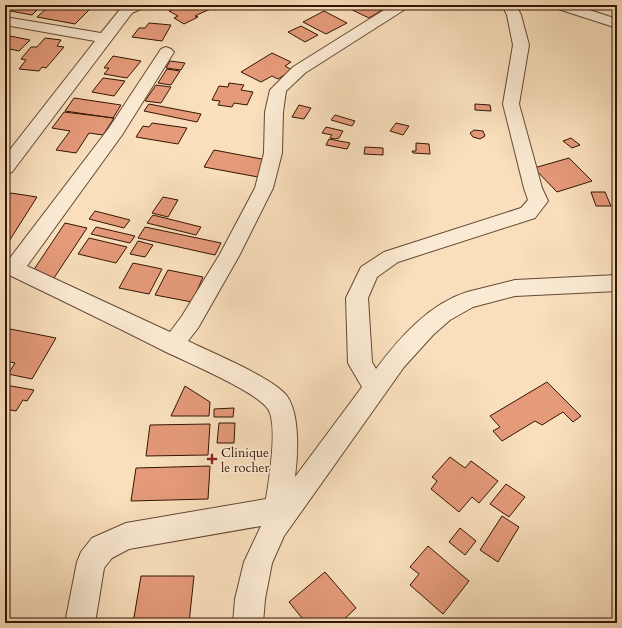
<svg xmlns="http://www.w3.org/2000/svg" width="622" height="628" font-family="Cardo,serif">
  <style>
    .building { fill: #e59a7a; stroke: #331504 }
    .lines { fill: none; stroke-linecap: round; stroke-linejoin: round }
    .minor-casing { stroke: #644832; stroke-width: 2 }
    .minor { fill: #fbead3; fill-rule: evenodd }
    .poi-dot { fill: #8f2418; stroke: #fbead3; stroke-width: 1.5 }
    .labels { text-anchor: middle; stroke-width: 3.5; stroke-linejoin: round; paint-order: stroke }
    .poi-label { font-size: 13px; fill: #331504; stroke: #fbead3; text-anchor: start }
  </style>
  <rect width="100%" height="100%" fill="#f9dfbc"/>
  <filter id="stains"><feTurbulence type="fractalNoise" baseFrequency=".005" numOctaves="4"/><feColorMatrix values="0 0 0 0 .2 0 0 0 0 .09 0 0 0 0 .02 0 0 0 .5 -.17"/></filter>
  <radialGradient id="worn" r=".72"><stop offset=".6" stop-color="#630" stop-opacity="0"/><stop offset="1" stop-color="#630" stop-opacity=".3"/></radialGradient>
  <!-- building -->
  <path class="building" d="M5,5H42L32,15L5,10Z
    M50,5H66L90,9L75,24L37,17Z
    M182,5H215L220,8L215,10L212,8L195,16L198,17L184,24L174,18L178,16L169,11Z
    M342,5H371L382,10L369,18Z
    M324,11L347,23L326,34L303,22Z
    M149,23L171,25L162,41L132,37L139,28H145Z
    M301,26L318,35L305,42L288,32Z
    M5,35L30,40L19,51L5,48Z
    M45,38L61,40L57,46L64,47L46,68L42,67L39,71L19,69L26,60L21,59L31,47H37Z
    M272,53L291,62L285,66L292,70L278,79L272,76L261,82L241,72Z
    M113,56L141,61L127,78L104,74L109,68H104Z
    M170,61L185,63L181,70L166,68Z
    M167,69L180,71L171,85L158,83Z
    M103,78L125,81L114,96L92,92Z
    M229,83L244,85L241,90L253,92L247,105L234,103L232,107L218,105L220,101L212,100L219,86L228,87Z
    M156,85L171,87L161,103L145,101Z
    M74,98L121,105L113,118L65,111Z
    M149,104L201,114L197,122L144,111Z
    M475,104L490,105L491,111L475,110Z
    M299,105L311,108L304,119L292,117Z
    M64,112L114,118L103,135L89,133L76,153L56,150L70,131L52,128Z
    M335,115L355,121L352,126L331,120Z
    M152,123L187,128L178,144L136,137L143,126L149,127Z
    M396,123L409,126L403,135L390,131Z
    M326,127L343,131L339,138L335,139L330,138L332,135L322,133Z
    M474,130L483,131L485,136L480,139L473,137L470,133Z
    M571,138L580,145L572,148L563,141Z
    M329,139L350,143L347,149L326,145Z
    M416,143L429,144L430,154L413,153L412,151H416Z
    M365,147L383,148V155L364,154Z
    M214,150L267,160L258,177L204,167Z
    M569,158L592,181L557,192L534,168Z
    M591,192H605L611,206H596Z
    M11,193L37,197L6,246L5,202Z
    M163,197L178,200L168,217L152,213Z
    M95,211L130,220L124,228L89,219Z
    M153,215L201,227L196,235L147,223Z
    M65,223L87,228L54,278L31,274Z
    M96,227L135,236L130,243L91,234Z
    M145,227L221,243L215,255L138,238Z
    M89,238L127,247L116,263L78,254Z
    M138,241L153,245L145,257L130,254Z
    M133,263L162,269L149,294L119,288Z
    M168,270L203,277L192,302L155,295Z
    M5,328L56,338L32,379L8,374L15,363L5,361Z
    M547,382L581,416L573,422L563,412L542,425L535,421L502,441L493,431L500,427L490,416Z
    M5,385L34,390L27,401L23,400L16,411L5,409Z
    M185,386L210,402L209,416H171Z
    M234,408L233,417H214V409Z
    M219,423H235L234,443H217Z
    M210,424L208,455L146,456L150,425Z
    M450,457L465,468L471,461L498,481L479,503L472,497L459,512L431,489L437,481L432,477Z
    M210,466L208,499L131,501L136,468Z
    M506,484L525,497L509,517L490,504Z
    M502,516L519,527L498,562L480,550Z
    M460,528L476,541L465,555L449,542Z
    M428,546L469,581L443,614L410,585L419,574L410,567Z
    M325,572L356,608L340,623H332L330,621L328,623H306L289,602Z
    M141,576H194L189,623H133Z"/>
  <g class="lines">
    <defs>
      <path id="minor" d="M126,5H145L143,8L132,13L12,172L5,174V156L95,41L5,25V17L101,33L122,7Z
        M392,5H409L407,8L305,73L286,91L283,112L282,153L273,188L239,256L198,328L188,341C210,352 274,378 287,396C300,415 298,454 295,477L362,387L348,363L346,298L361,267L384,252L521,208L528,200L524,188L503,104L513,45L507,15L502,5H516L521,15L529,45L519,104L542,188L548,201L535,218L398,262L377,277L368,298L372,362L376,369C399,338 429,304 467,292L515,280L617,275V291L515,296L473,307L450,320L433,335L404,367L284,536L272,563L265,599L263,623H233L235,599L244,562L261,526L129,549L112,558L104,568L95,623H65L77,562L81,552L92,538L126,523L266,499C269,481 278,424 268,409C257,392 187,362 166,352C113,325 59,299 5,273V256L10,258L109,128L161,49L166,47L171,49L174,52L122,135L27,266L170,332L182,316L220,254L255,188L264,153L265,112L270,90L293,67Z
        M553,5H574L617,19V28L555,8Z"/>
    </defs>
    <!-- minor casing -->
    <use href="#minor" class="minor-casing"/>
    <!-- minor -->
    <use href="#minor" class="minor"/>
  </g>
  <!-- markers -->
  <path class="poi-dot" d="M210 453h4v4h4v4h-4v4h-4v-4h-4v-4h4z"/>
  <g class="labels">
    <!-- poi labels -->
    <g class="poi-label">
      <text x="221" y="457">Clinique<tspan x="221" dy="15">le rocher</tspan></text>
    </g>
  </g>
  <!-- margin -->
  <rect width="622" height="628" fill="none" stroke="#f9dfbc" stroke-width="20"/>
  <rect x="6" y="6" width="610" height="616" fill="none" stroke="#331504" stroke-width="2"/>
  <rect x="10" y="10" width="602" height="608" fill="none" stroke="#331504"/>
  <rect width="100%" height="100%" filter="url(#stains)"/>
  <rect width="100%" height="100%" fill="url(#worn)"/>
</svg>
